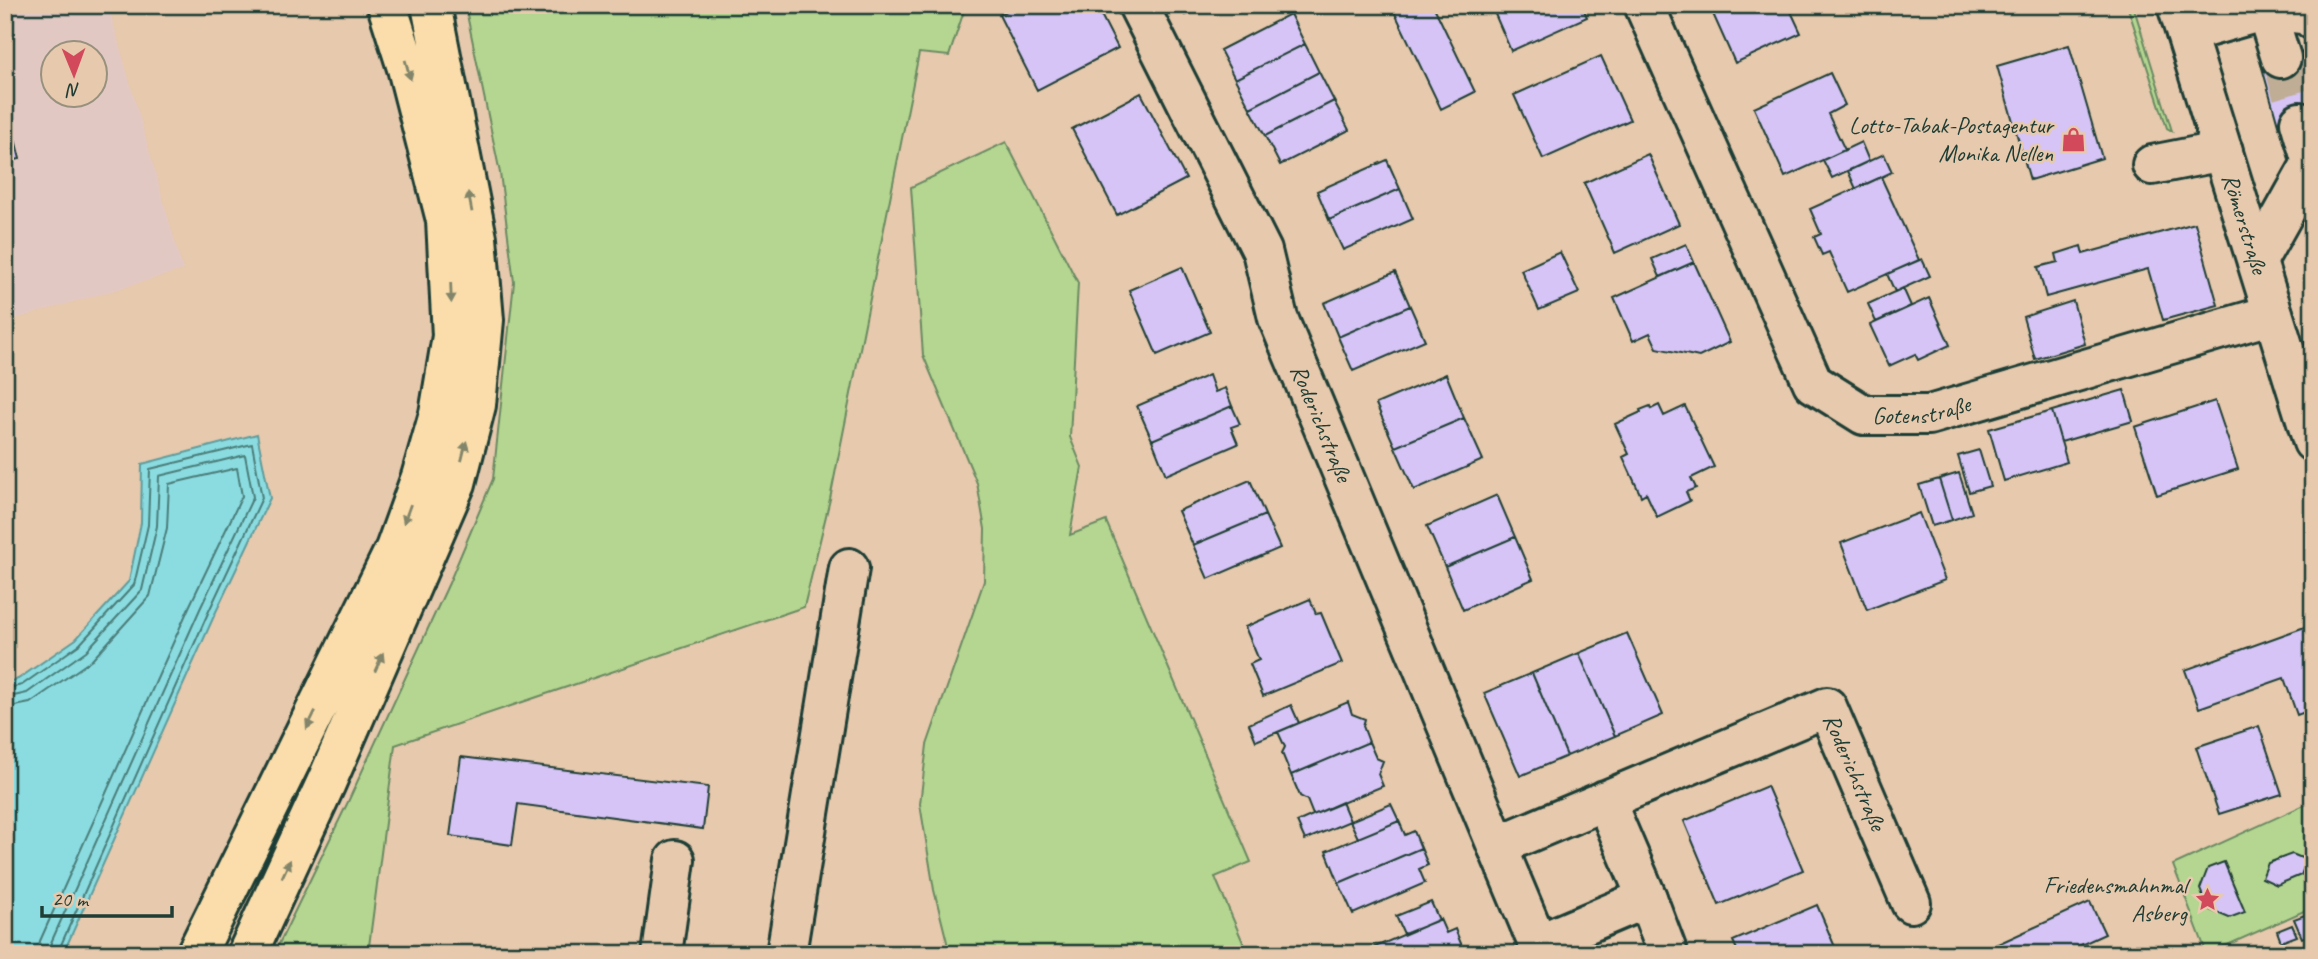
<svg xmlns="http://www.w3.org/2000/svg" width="2318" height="959" font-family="Caveat,sans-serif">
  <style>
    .built { fill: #e2c8c3; fill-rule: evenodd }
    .green { fill: #b4d690; stroke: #6a8a62; stroke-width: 2 }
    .water { fill: #8bdce1; stroke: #609c9c; stroke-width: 2 }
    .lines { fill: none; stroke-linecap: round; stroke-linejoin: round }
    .shore { stroke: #4a7d79; stroke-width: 2 }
    .building { fill: #d5c4f5; stroke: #1f3d34; stroke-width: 2 }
    .minor-tunnel { stroke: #bfad95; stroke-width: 38; stroke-dasharray: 38 19; stroke-linecap: butt }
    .minor-casing { stroke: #1f3d34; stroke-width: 44 }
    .highway-casing { stroke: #1f3d34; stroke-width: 44 }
    .minor { stroke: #e7c9ad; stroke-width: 38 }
    .highway { stroke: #faddab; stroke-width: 38 }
    .oneway { fill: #82856a }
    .labels { text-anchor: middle; stroke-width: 5; stroke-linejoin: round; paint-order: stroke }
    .poi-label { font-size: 24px; fill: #1f3d34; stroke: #e7c9ad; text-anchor: end }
    .street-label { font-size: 24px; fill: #1f3d34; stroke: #e7c9ad }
  </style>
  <rect width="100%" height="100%" fill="#e7c9ad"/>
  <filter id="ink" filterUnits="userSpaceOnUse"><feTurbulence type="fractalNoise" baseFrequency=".0143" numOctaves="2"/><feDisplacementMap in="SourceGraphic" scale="14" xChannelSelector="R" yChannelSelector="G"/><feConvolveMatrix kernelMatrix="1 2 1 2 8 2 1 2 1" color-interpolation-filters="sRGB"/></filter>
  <g filter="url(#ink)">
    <!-- built -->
    <path class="built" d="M5,5H108L183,270L5,322ZM52,52H94V94H52Z"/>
    <!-- green -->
    <path class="green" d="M465,5H966L949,56L919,53L830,499L804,607L395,745L368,954H274L347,804L449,583L493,479L514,282L500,173Z
      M2127,5H2133L2172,131L2167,128Z
      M1006,142L1078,283L1070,437L1082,467L1070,535L1106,521L1251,862L1215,877L1248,954H950L934,890L920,804L927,745L984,581L985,529L977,483L923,355L911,187Z
      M2313,801V907L2207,954L2173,865Z"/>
    <!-- water -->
    <path class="water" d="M257,434L270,498L214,616L63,954H5V683L18,679L76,639L129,581L141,523L142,464Z"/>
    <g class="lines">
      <!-- shore -->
      <path class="shore" d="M5,689L22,685L80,644L134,585L148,525L150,469L252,444L262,498L208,613L57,954
        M5,698L27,693L86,651L142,590L157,526L159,476L245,455L253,497L200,609L50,945L48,954
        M5,708L30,703L92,660L150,596L167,528L169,484L237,468L242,496L190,605L40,941L38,954"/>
    </g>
    <!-- building -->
    <path class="building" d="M1018,5H1096L1118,48L1037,90L999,15Z
      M1180,5H1205L1185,15Z
      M1391,5H1433L1475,92L1441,109Z
      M1491,5H1582L1587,17L1511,51Z
      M1709,5H1788L1801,33L1735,63Z
      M1290,14L1305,44L1235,79L1220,50Z
      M1305,44L1319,72L1250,108L1235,79Z
      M2069,45L2102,158L2030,180L1997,66Z
      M2313,49V118L2279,128L2261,64Z
      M1601,56L1630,120L1543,159L1514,95Z
      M1319,72L1334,101L1265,136L1250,108Z
      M1830,73L1845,105L1828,114L1845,150L1785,177L1754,108Z
      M1141,93L1186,179L1117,215L1072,129Z
      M5,99L20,159L5,162Z
      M1334,101L1349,130L1280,165L1265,136Z
      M1861,142L1869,161L1832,178L1823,160Z
      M1648,154L1679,224L1615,253L1584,183Z
      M1884,154L1892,172L1856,189L1848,171Z
      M1387,160L1400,189L1329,220L1317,191Z
      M1881,177L1919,260L1847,292L1829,252L1822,255L1814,237L1821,234L1810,209Z
      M1400,189L1413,219L1343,250L1329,220Z
      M2195,223L2218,305L2163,320L2148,269L2046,297L2038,267L2058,262L2056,254L2081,246L2083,254Z
      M1686,244L1694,262L1660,277L1652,259Z
      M1560,252L1579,293L1539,310L1521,270Z
      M1922,259L1930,276L1895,292L1887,274Z
      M1694,262L1730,342L1699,357L1657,348L1650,333L1633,341L1614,298Z
      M1182,267L1210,332L1157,355L1129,290Z
      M1395,272L1410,306L1338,337L1324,303Z
      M1903,288L1911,306L1876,322L1868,304Z
      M1929,298L1950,345L1918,360L1915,354L1889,366L1870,325Z
      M2073,301L2085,344L2035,359L2023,317Z
      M1410,306L1425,340L1353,371L1338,337Z
      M1446,374L1464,418L1395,447L1376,404Z
      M1209,375L1215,392L1225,388L1232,406L1152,440L1137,406Z
      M2124,390L2133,421L2061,442L2052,411Z
      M2215,401L2238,469L2157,495L2135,427Z
      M1659,405L1664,416L1685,406L1714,467L1691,478L1696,488L1686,492L1690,501L1657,517L1646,493L1641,496L1623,457L1629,454L1615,424L1641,412L1640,410L1650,406L1651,409Z
      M1232,406L1240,424L1231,427L1238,444L1166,475L1152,440Z
      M2052,411L2067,462L2004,481L1989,429Z
      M1464,418L1483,460L1414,490L1395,447Z
      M1979,450L1990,486L1969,492L1958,456Z
      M1959,473L1972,513L1952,520L1939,479Z
      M1939,479L1952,520L1932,526L1919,485Z
      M1250,480L1265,515L1193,545L1178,511Z
      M1497,495L1515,537L1445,567L1427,526Z
      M1919,513L1945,580L1867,610L1841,543Z
      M1265,515L1280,548L1208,579L1193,545Z
      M1515,537L1533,579L1463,610L1445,567Z
      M1310,599L1316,614L1321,613L1342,663L1263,696L1250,664L1259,660L1245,627Z
      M2313,624V709L2297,715L2284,678L2199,708L2185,670Z
      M1627,633L1663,715L1615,736L1579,653Z
      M1579,653L1615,736L1567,756L1532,673Z
      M1532,673L1567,756L1520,776L1484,693Z
      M1348,702L1352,714L1365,719L1363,726L1369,742L1291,775L1282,753L1285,747L1278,732Z
      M1291,705L1299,723L1256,741L1249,724Z
      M2259,726L2282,794L2219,814L2196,747Z
      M1369,742L1376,758L1383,761L1378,774L1383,786L1313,815L1307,800L1300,796L1291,775Z
      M461,757L708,787L703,829L518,804L512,845L450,836Z
      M1767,786L1803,870L1719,905L1684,821Z
      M1342,802L1350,821L1305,840L1297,822Z
      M1391,804L1399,821L1358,838L1350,821Z
      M1399,821L1405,835L1414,831L1421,848L1339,883L1326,851Z
      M1421,848L1428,865L1419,869L1425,883L1353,914L1339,883Z
      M2292,854L2307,860L2301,875L2277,885L2262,878L2268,863Z
      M2224,862L2245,912L2229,918L2208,909L2200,889L2208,868Z
      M1431,902L1439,920L1404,934L1396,916Z
      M2090,902L2105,934L2061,954H1976Z
      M1817,905L1838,954H1739L1733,941Z
      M2313,912V933L2302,938L2294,919Z
      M1440,919L1446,933L1455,929L1462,946L1445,954H1369L1368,950Z
      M2292,925L2297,936L2281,942L2277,931Z
      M1462,946L1466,954H1445Z"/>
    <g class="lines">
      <!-- minor-tunnel -->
      <path class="minor-tunnel" d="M2281,58L2300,122"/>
      <defs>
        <g id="minor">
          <path id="s1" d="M1138,5L1262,251L1278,318L1497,846"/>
          <path id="s2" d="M1644,5L1813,383L1864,415H1929L2273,314"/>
          <path id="s3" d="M2177,5L2313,442"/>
          <path d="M2266,10L2281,58"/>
          <path d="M2186,33L2266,10L2311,15L2313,20"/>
          <path d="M2300,122L2312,163"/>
          <path d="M2152,165L2223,151"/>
          <path d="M2257,261L2313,161"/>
          <path id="s4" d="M1605,800L1647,898L1538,944L1497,846L1827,707L1911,903"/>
          <path d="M1647,898L1668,954"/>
          <path d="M662,954L675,860"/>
          <path d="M786,954L849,568"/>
        </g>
        <path id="highway" d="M196,954L395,549L421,477L439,414L452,336L446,220L407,68L387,5
          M247,954L326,783L456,483L476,405L484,320L477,238L431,5"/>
      </defs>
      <!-- minor casing -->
      <use href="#minor" class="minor-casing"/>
      <!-- highway casing -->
      <use href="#highway" class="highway-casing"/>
      <!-- minor -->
      <use href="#minor" class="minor"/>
      <!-- highway -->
      <use href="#highway" class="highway"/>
    </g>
    <!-- one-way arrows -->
    <defs><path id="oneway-solid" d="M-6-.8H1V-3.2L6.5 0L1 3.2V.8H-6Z" transform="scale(1.75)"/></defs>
    <g class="oneway">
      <use href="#oneway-solid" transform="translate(408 70) rotate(74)"/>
      <use href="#oneway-solid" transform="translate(470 202) rotate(-101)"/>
      <use href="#oneway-solid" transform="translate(451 293) rotate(88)"/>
      <use href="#oneway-solid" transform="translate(464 451) rotate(-76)"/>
      <use href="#oneway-solid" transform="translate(407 514) rotate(110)"/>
      <use href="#oneway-solid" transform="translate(379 662) rotate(-66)"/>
      <use href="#oneway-solid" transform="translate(311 720) rotate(116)"/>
      <use href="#oneway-solid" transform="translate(286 869) rotate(-65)"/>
    </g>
  </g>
  <!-- icons -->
  <defs>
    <symbol id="shop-bare" viewBox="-9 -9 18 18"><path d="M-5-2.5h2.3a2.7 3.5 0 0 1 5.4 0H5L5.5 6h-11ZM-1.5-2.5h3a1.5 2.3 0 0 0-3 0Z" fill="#d1495b" stroke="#e7c9ad" stroke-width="2.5" paint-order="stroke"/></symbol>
    <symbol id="sight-bare" viewBox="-9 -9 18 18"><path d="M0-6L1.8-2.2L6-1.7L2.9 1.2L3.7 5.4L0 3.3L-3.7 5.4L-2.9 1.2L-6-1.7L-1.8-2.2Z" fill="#d1495b" stroke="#e7c9ad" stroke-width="2.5" paint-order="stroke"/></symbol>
  </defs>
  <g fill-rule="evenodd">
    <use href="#shop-bare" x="2056" y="122" width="35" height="35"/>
    <use href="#sight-bare" x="2190" y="882" width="35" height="35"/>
  </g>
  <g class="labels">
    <!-- poi labels -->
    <g class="poi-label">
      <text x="2053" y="133">Lotto-Tabak-Postagentur<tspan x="2053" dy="28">Monika Nellen</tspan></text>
      <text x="2187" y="893">Friedensmahnmal<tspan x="2187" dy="28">Asberg</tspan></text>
    </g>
    <!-- street labels -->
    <g class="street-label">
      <text dy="8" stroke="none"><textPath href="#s3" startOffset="229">Römerstraße</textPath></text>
      <text dy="8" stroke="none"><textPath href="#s2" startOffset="532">Gotenstraße</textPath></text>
      <text dy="8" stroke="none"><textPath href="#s1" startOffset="458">Roderichstraße</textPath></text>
      <text dy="8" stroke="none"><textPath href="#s4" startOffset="760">Roderichstraße</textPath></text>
    </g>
  </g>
  <!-- margin -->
  <rect width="2318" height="959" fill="none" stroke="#e7c9ad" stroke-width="28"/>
  <rect x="14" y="14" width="2290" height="931" fill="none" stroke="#1f3d34" stroke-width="2.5" filter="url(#ink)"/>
  <!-- north arrow -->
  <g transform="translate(74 74) rotate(179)"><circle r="33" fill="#e7c9ad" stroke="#97917d" stroke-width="2"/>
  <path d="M0-5L12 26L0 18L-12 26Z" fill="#d1495b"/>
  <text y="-10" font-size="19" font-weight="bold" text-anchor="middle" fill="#1f3d34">N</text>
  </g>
  <!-- scale -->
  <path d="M42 906v10h130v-10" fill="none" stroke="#1f3d34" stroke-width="3.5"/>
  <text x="52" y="906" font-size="21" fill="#1f3d34" stroke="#e7c9ad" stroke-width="5" paint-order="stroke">20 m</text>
</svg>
